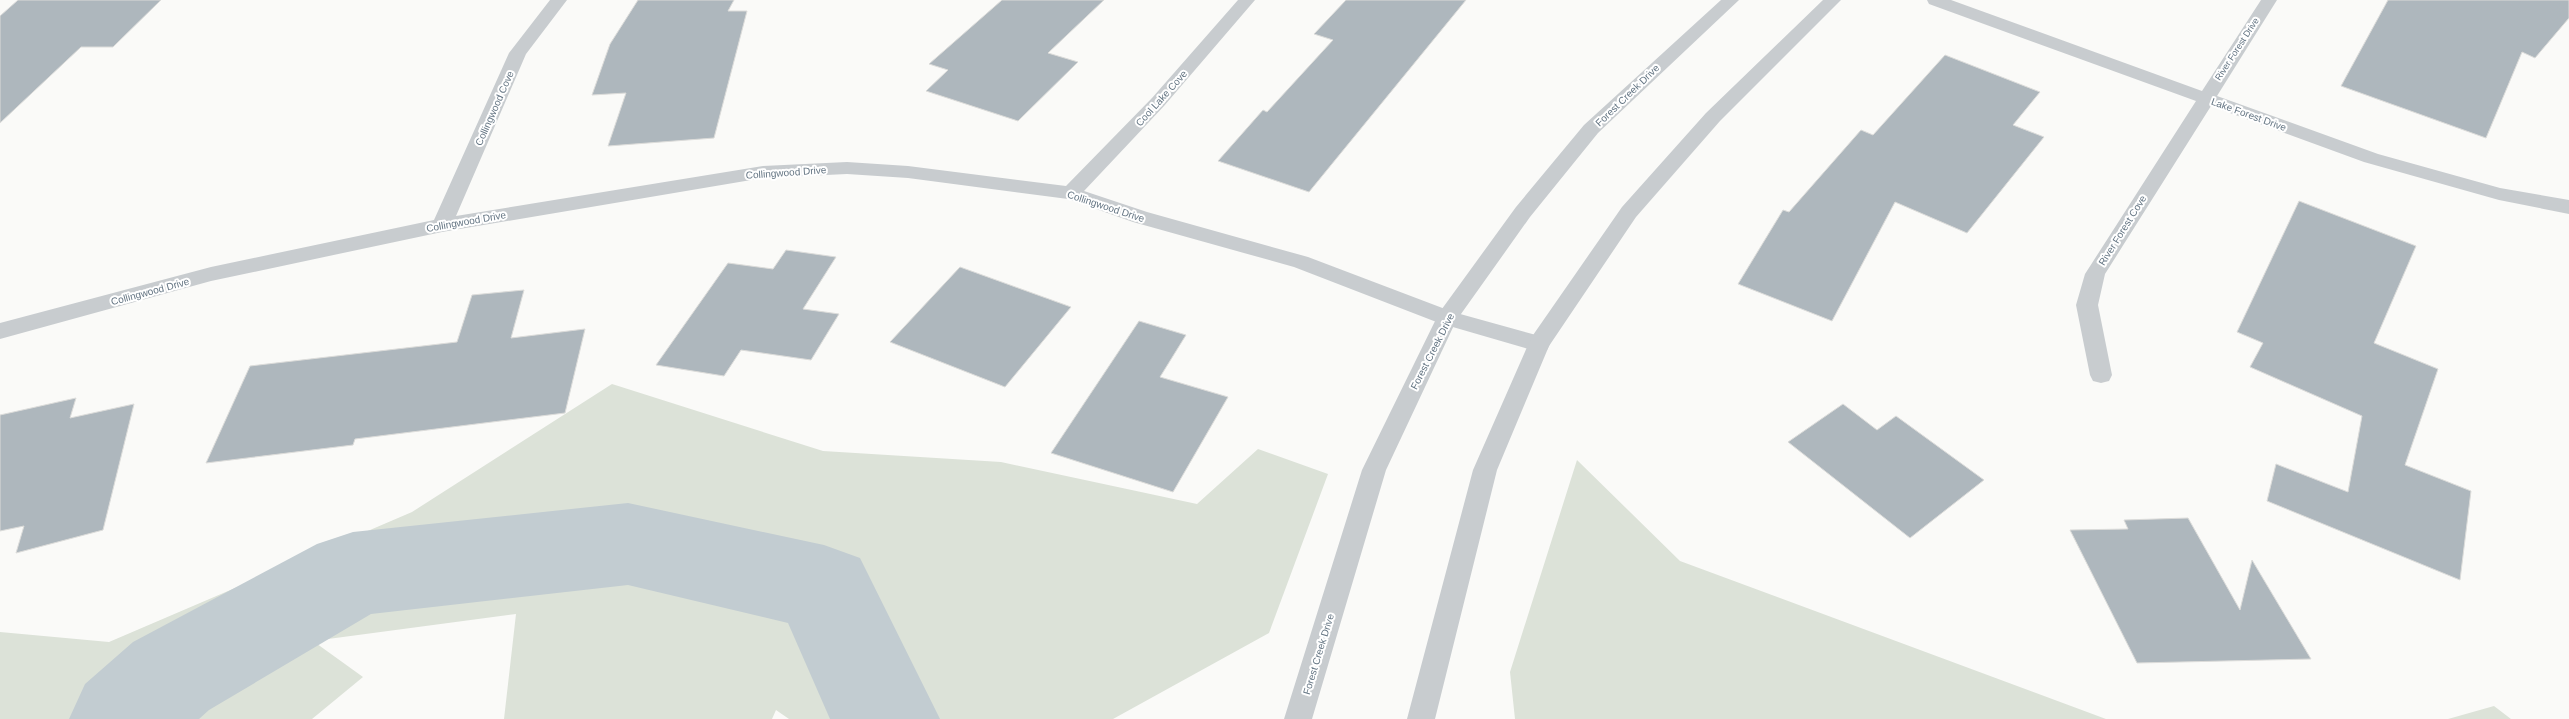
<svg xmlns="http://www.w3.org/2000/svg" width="2569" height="719" font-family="Helvetica,sans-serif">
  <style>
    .green { fill: #dce2d8 }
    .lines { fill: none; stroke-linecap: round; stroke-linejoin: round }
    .river { fill: #c2ccd1; fill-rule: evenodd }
    .building { fill: #aeb7bd; stroke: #dcdcda }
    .minor { fill: #c8cccf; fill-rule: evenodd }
    .tertiary { fill: #c8cccf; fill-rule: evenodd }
    .labels { text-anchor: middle; stroke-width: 4; stroke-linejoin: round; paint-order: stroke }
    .far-street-label { font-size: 9px; fill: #647583; stroke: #fff }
    .street-label { font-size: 10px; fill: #647583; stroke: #fff }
  </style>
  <rect width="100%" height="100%" fill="#fafaf8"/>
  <!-- green -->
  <path class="green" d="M612,384L823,451L1001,462L1197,504L1258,449L1328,474L1269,633L1113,719H789L776,710L772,719H504L516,614L313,641L363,677L312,719H0V632L109,642L412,512Z
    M1577,460L1680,561L2106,719H1515L1510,672Z
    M2494,706L2511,719H2448Z"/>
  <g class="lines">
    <!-- river -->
    <path class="river" d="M628,503L824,545L860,558L940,719H830L788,623L628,585L371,614L209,710L199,719H69L85,684L133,642L317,544L353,532Z"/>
  </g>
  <!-- building -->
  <path class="building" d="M18,0H161L113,47H81L0,123V16Z
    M638,0H734L728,11H747L714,138L608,146L626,93L592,95L610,44Z
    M1002,0H1104L1048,53L1078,62L1018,121L926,91L948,70L929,64Z
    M1346,0H1466L1309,192L1218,161L1263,110L1267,112L1333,40L1314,34Z
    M2388,0H2569V18L2535,58L2522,52L2486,138L2341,86Z
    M1945,55L2040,92L2013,125L2044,137L1967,233L1895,202L1832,321L1738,284L1783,210L1789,212L1861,130L1873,135Z
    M2299,201L2416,246L2374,343L2438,369L2405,465L2471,491L2460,580L2267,501L2276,464L2348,492L2362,416L2250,367L2263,343L2237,332Z
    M786,250L836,257L803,309L839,314L811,360L741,350L724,376L656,365L728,263L773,269Z
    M960,267L1071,307L1005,387L890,342Z
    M524,290L511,338L585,329L565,413L355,439L353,445L206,463L250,366L457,342L472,295Z
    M1139,321L1186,335L1160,377L1228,397L1173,492L1051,453Z
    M76,398L70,418L134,404L103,530L16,553L24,526L0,531V415Z
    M1843,404L1877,430L1896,416L1984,480L1910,538L1788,442Z
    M2188,518L2240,610L2252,560L2311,659L2137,663L2070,530L2128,529L2124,520Z"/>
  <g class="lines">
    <!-- minor -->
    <path class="minor" d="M550,0H567L526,54L456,216L763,166L847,162L908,166L1066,186L1152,98L1238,0H1255L1164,106L1084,191L1147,212L1308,257L1453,312L1547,338L1550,344L1547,350L1539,352L1439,323L1294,267L1133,222L1068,199L908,178L847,174L763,178L442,232L211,281L0,339V323L211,267L434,220L509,53Z
      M1927,0H1951L2202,91L2261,0H2277L2217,96L2378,154L2500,188L2569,200V214L2499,200L2364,162L2211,106L2105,274L2098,305L2112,375L2109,381L2101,383L2093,381L2090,375L2076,305L2085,274L2196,101L1929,4Z"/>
    <!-- tertiary -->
    <path class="tertiary" d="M1721,0H1739L1598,133L1530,217L1456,321L1386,470L1312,719H1284L1362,470L1439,313L1516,207L1584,125Z
      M1823,0H1841L1720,121L1636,217L1549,346L1497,470L1435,719H1407L1473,470L1531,338L1622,207L1706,113Z"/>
  </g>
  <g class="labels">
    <!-- far-street labels -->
    <g class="far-street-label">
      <text transform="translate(2237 49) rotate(-57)" y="3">River Forest Drive</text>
    </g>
    <!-- street labels -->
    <g class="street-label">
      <text transform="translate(1627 95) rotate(-44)" y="4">Forest Creek Drive</text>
      <text transform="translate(1161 98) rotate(-48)" y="4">Cool Lake Cove</text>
      <text transform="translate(494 108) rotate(-66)" y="4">Collingwood Cove</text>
      <text transform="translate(2249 114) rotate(20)" y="4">Lake Forest Drive</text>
      <text transform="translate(786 172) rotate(-4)" y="4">Collingwood Drive</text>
      <text transform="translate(1106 206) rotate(18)" y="4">Collingwood Drive</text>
      <text transform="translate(466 221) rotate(-10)" y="4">Collingwood Drive</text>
      <text transform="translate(2122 230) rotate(-58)" y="4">River Forest Cove</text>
      <text transform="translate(150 291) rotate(-15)" y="4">Collingwood Drive</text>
      <text transform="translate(1432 351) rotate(-63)" y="4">Forest Creek Drive</text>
      <text transform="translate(1318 654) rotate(-73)" y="4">Forest Creek Drive</text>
    </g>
  </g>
</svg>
